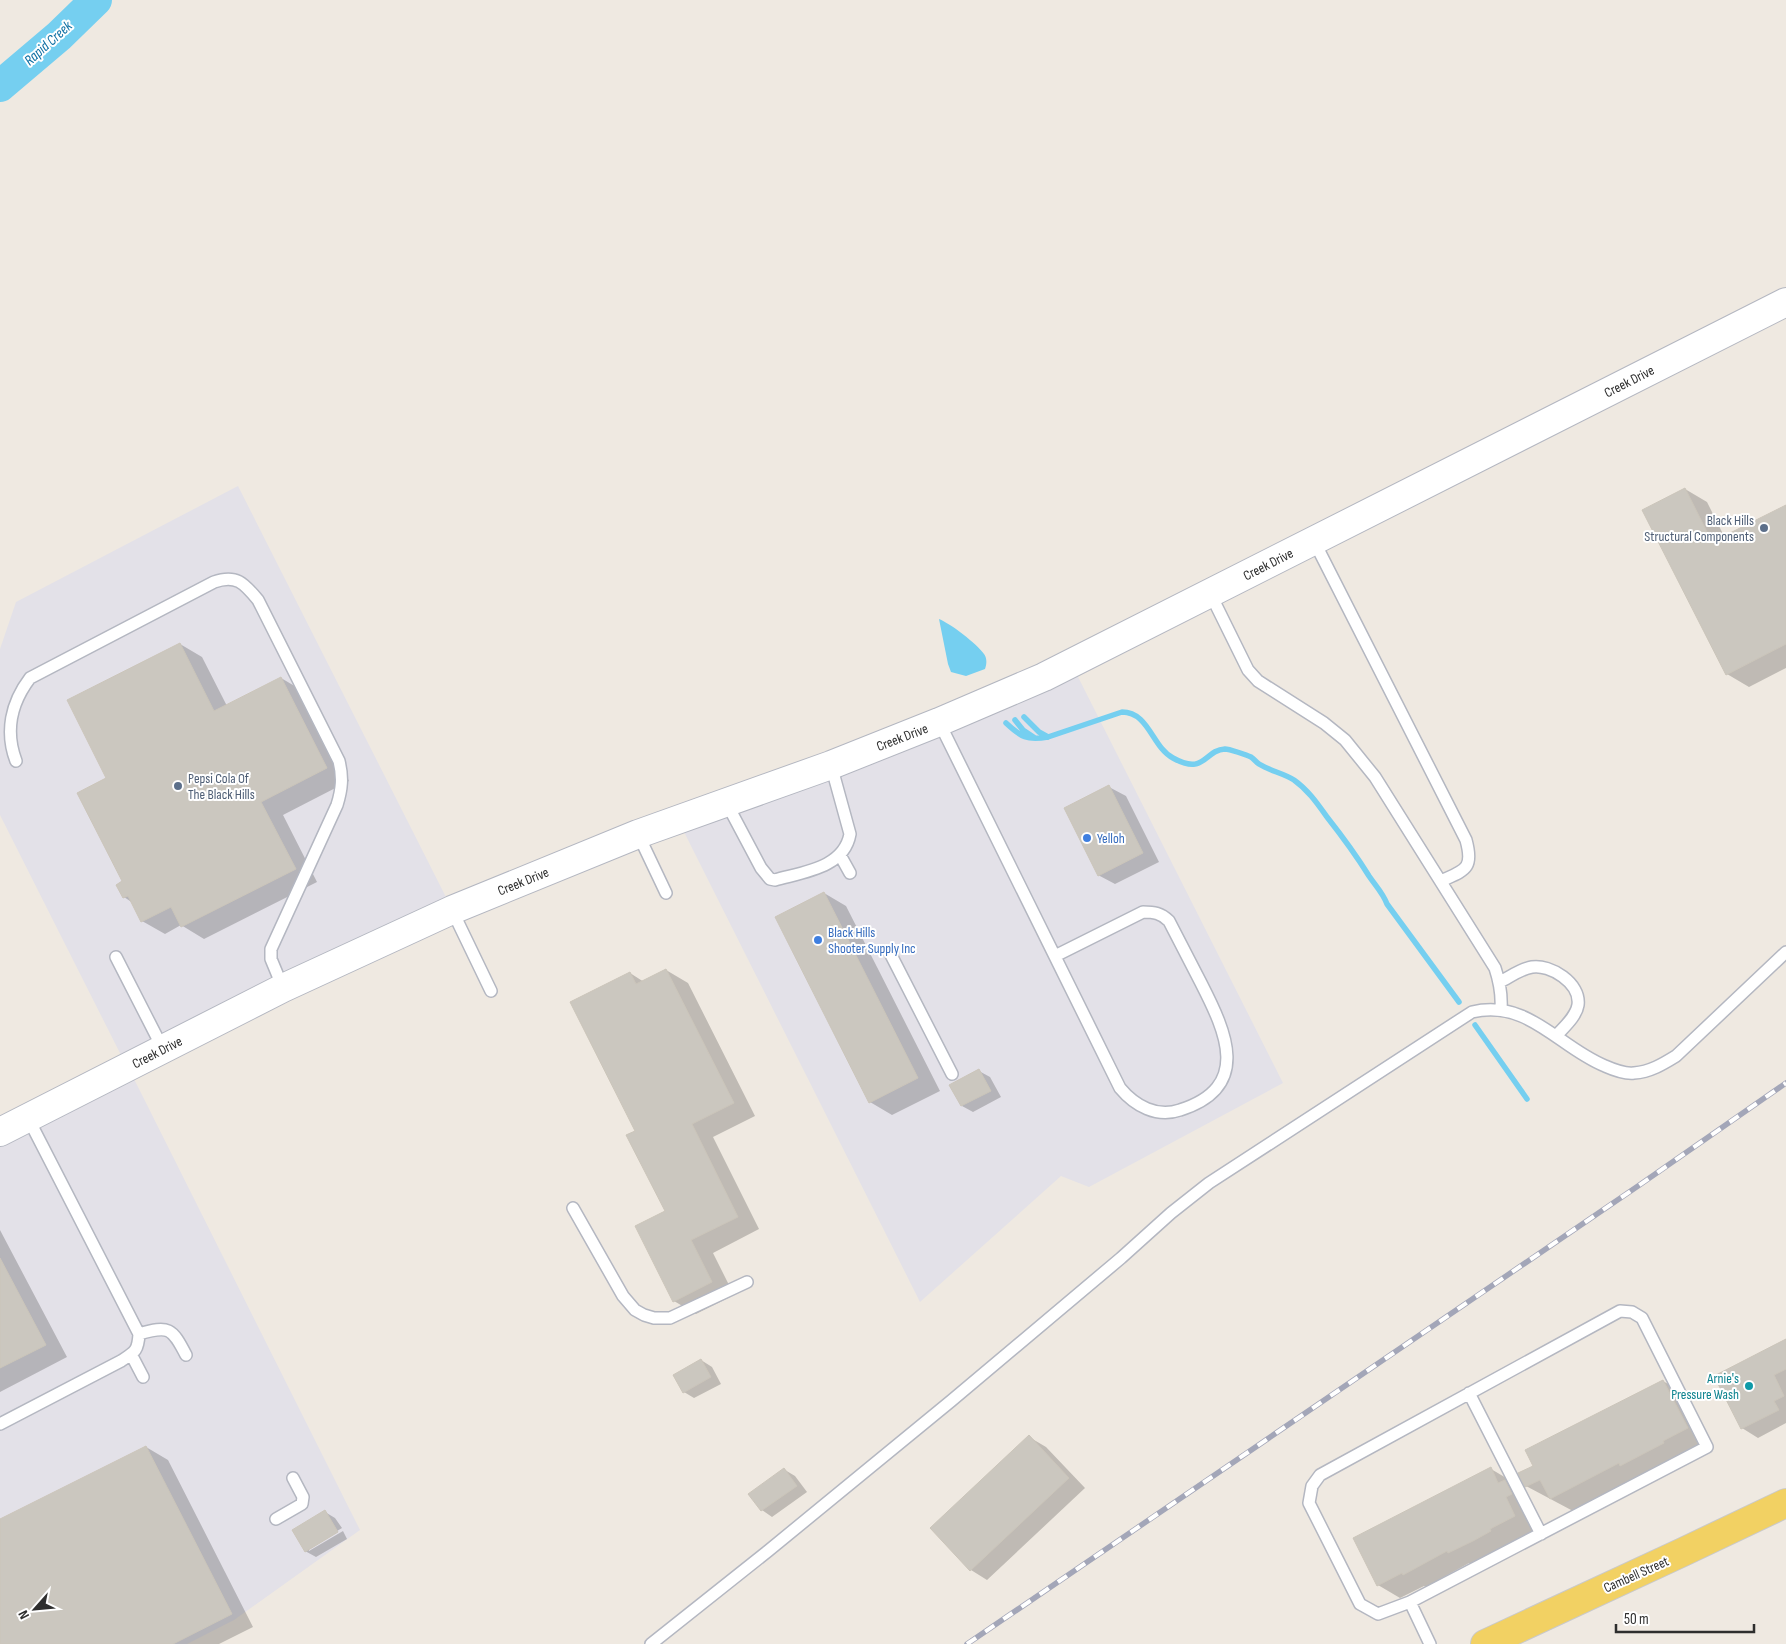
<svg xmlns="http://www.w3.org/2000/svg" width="1786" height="1644" font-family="'Sofia Sans Condensed',sans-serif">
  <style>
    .industrial { fill: #e3e1e8 }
    .water { fill: #75cff0 }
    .shadow { fill: #0003 }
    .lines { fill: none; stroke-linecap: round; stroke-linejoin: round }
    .stream { stroke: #75cff0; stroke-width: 5.5 }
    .river { stroke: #75cff0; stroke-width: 32 }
    .building { fill: #cbc7bf; stroke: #cbc5ba }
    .lane-casing { stroke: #b4b7c1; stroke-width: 14 }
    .secondary-casing { stroke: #b4b7c1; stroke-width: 30 }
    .primary-casing { stroke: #c9c9c9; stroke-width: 30 }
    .lane { stroke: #fff; stroke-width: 11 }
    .secondary { stroke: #fff; stroke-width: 28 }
    .primary { stroke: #f2d163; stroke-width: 28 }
    .rail-casing { stroke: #a3a6b8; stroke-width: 5.5 }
    .rail { stroke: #fff; stroke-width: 4; stroke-dasharray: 11; stroke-linecap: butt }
    .service-dot { fill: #5c6f8a; stroke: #fff; stroke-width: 2 }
    .shop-dot { fill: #3f7fe0; stroke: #fff; stroke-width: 2 }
    .culture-dot { fill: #0f9aa8; stroke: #fff; stroke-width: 2 }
    .labels { text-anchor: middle; stroke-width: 4; stroke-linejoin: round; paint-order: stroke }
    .street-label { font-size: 14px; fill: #2e2e2e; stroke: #fff }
    .service-label { font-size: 14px; fill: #4e5e75; stroke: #fff; text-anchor: end }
    .shop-label { font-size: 14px; fill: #366cbe; stroke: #fff; text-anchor: start }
    .culture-label { font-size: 14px; fill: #0d838f; stroke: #fff; text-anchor: end }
    .water-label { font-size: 15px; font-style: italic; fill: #0d6fa3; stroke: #fff }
  </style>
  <rect width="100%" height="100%" fill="#efe9e1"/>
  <!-- industrial -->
  <path class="industrial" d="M238,486L452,909L128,1067L360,1530L234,1620L187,1644H0V1132L127,1067L0,815V649L16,602Z
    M1071,663L1283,1083L1089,1187L1061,1176L920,1302L678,820Z"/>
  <!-- water -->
  <path class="water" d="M939,619C951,624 976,643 984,654C987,658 987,664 985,669L966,676L951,672L948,664Z"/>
  <!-- shadow -->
  <path class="shadow" d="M1685,489L1707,502L1725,538L1786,509V668L1749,687L1727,674Z
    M180,644L202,657L227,706L281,678L303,691L349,781L283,815L317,882L204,939L181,925L165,934L142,921L133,903L124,897V882L108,779Z
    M1109,787L1126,796L1159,862L1115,884L1098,875Z
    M824,893L846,906L940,1091L892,1115L870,1102Z
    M666,970L688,983L755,1116L713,1137L759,1229L713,1253L734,1295L696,1314L674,1301L666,1212L636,1132L630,973L644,982Z
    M979,1071L990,1077L1001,1097L973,1112L962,1106Z
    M0,1230L67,1357L0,1392Z
    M1786,1340V1423L1758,1438L1742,1428Z
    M701,1360L712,1367L721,1384L694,1398L684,1392Z
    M1663,1381L1685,1394L1710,1441L1573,1511L1526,1486L1535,1467Z
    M1029,1437L1046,1447L1085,1488L987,1580L971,1570Z
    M146,1447L168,1460L253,1627L219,1644H0V1521Z
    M1491,1469L1513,1482L1516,1488L1527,1494L1534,1507L1527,1510L1537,1529L1512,1542L1513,1544L1471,1565L1469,1563L1426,1587L1424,1586L1400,1598L1378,1585Z
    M785,1470L795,1476L807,1492L772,1517L762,1510Z
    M325,1512L335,1518L342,1528L309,1548V1551L343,1531L347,1539L316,1557L305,1551Z"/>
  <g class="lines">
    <!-- stream -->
    <path class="stream" d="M1024,717L1039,732L1048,737
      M1015,720L1023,730L1035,738
      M1006,723C1021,737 1027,741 1048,737L1122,712C1149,712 1152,747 1173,758C1205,776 1204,750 1225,749C1229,749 1247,755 1251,757C1254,759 1256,762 1259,764C1270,771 1283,773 1294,780C1308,790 1317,803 1327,817C1342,836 1356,855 1369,876C1375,885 1383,893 1387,904L1459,1002
      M1475,1025L1527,1099"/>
    <!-- river -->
    <path class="river" d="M0,86L59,36L96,0"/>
  </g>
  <!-- building -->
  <path class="building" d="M1685,488L1709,536L1717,532L1720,538L1786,505V644L1726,675L1642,510Z
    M180,643L214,711L281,677L327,768L261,802L296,869L181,927L171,907L141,922L128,896L123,898L116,885L122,881L77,793L106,778L67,700Z
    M1109,785L1143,853L1098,876L1064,808Z
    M824,892L918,1078L869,1103L775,917Z
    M666,969L734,1103L692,1124L738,1217L691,1240L712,1282L673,1302L635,1226L665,1211L626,1135L635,1131L570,1002L630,972L636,984Z
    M979,1069L991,1091L961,1106L949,1085Z
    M0,1258L46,1345L0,1368Z
    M1786,1339V1369L1774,1375L1784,1396L1774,1401L1779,1410L1741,1429L1714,1376Z
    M701,1359L711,1377L683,1393L673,1375Z
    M1663,1380L1688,1428L1663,1441L1664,1443L1620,1466L1619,1463L1550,1499L1540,1480L1525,1487L1518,1473L1533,1466L1525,1450Z
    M1029,1435L1069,1478L970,1571L930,1528Z
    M146,1446L232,1614L173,1644H0V1519Z
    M1491,1467L1498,1483L1505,1480L1512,1494L1506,1497L1515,1516L1490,1529L1491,1531L1473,1541L1448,1553L1447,1551L1403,1575L1402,1573L1377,1586L1353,1538Z
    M784,1468L797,1486L761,1511L748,1494Z
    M325,1510L338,1532L305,1552L292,1530Z"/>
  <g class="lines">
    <defs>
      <path id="lane" d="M1314,541L1466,840C1474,869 1465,870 1441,881
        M1210,593L1248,670L1258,681L1324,723L1345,740L1375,777L1495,968C1500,983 1502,994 1501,1009
        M939,722L1120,1088C1135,1106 1157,1118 1180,1110C1252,1087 1226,1032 1201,983C1190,962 1180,942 1169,921C1161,913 1154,912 1143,912L1055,956
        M16,761C5,732 11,703 30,678L214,582C236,574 244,583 258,600L339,761C343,777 342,789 337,805L271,949V959L283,988
        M726,802L761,868L770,879L775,880C803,872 844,868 850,834L831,765
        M638,834L666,893
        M840,855L850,873
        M452,910L491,991
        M889,951L952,1074
        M116,957L163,1049
        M1500,982C1510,977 1520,969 1532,967C1550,964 1581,983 1578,1005C1576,1017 1564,1027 1556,1036
        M573,1208L623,1296L635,1310L644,1315L654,1318H670L747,1282
        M1620,1311L1632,1312L1642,1318L1707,1447L1410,1602L1378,1614L1360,1604L1309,1503L1312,1486L1320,1475Z
        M139,1334C169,1325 172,1328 186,1355
        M131,1354L143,1377
        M1469,1393L1541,1534
        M0,1424L121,1361C135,1352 138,1351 139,1334L28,1118
        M276,1519L302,1504L303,1497L293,1478
        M1410,1602L1430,1644
        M651,1644L768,1551L951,1401L1121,1258L1171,1213L1209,1183L1472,1012C1529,999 1558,1047 1605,1066C1614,1070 1625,1074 1634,1073C1650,1072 1663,1064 1676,1056L1786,952"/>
      <path id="secondary" d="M0,1132L283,988L452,910L638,834L831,765L939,722L1044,677L1786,302"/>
      <path id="primary" d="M1485,1644L1683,1552L1786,1503"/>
    </defs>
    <!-- lane casing -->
    <use href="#lane" class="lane-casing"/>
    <!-- secondary casing -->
    <use href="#secondary" class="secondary-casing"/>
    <!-- primary casing -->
    <use href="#primary" class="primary-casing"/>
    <!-- lane -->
    <use href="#lane" class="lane"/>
    <!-- secondary -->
    <use href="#secondary" class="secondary"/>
    <!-- primary -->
    <use href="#primary" class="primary"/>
    <defs>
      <path id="rail" d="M967,1644L1638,1186L1786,1083"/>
    </defs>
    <!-- rail casing -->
    <use href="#rail" class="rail-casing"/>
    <!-- rail -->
    <use href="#rail" class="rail"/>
  </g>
  <!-- markers -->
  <g class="service-dot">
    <circle cx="1764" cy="528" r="5"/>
    <circle cx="178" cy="786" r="5"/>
  </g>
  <g class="shop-dot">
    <circle cx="1087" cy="838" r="5"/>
    <circle cx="818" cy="940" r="5"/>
  </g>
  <circle class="culture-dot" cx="1749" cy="1386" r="5"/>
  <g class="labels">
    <!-- street labels -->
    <g class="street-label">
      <text transform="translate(1629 381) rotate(-27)" y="5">Creek Drive</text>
      <text transform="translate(1268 564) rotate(-27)" y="5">Creek Drive</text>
      <text transform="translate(902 737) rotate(-21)" y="5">Creek Drive</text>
      <text transform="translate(523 881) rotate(-22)" y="5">Creek Drive</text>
      <text transform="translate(157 1052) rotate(-27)" y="5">Creek Drive</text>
      <text transform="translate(1636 1574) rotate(-24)" y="5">Cambell Street</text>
    </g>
    <!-- service labels -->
    <g class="service-label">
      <text x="1754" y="525">Black Hills<tspan x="1754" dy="16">Structural Components</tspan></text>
      <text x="188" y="783" text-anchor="start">Pepsi Cola Of<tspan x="188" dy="16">The Black Hills</tspan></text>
    </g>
    <!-- shop labels -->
    <g class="shop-label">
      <text x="1097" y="843">Yelloh</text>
      <text x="828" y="937">Black Hills<tspan x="828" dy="16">Shooter Supply Inc</tspan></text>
    </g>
    <!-- culture labels -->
    <g class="culture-label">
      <text x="1739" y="1383">Arnie's<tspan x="1739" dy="16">Pressure Wash</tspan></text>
    </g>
    <!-- water labels -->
    <g class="water-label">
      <text transform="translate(48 43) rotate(-42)" y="5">Rapid Creek</text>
    </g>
  </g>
  <!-- north arrow -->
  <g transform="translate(35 1609) rotate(243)" stroke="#ffffff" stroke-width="4" paint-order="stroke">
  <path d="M0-4L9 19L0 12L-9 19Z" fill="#2e2e2e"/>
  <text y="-8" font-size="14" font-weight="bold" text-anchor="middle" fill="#2e2e2e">N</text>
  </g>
  <!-- scale -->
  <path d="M1616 1624v8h138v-8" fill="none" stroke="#2e2e2e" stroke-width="2.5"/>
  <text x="1624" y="1624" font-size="15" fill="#2e2e2e" stroke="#ffffff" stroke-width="4" paint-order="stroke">50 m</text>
</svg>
